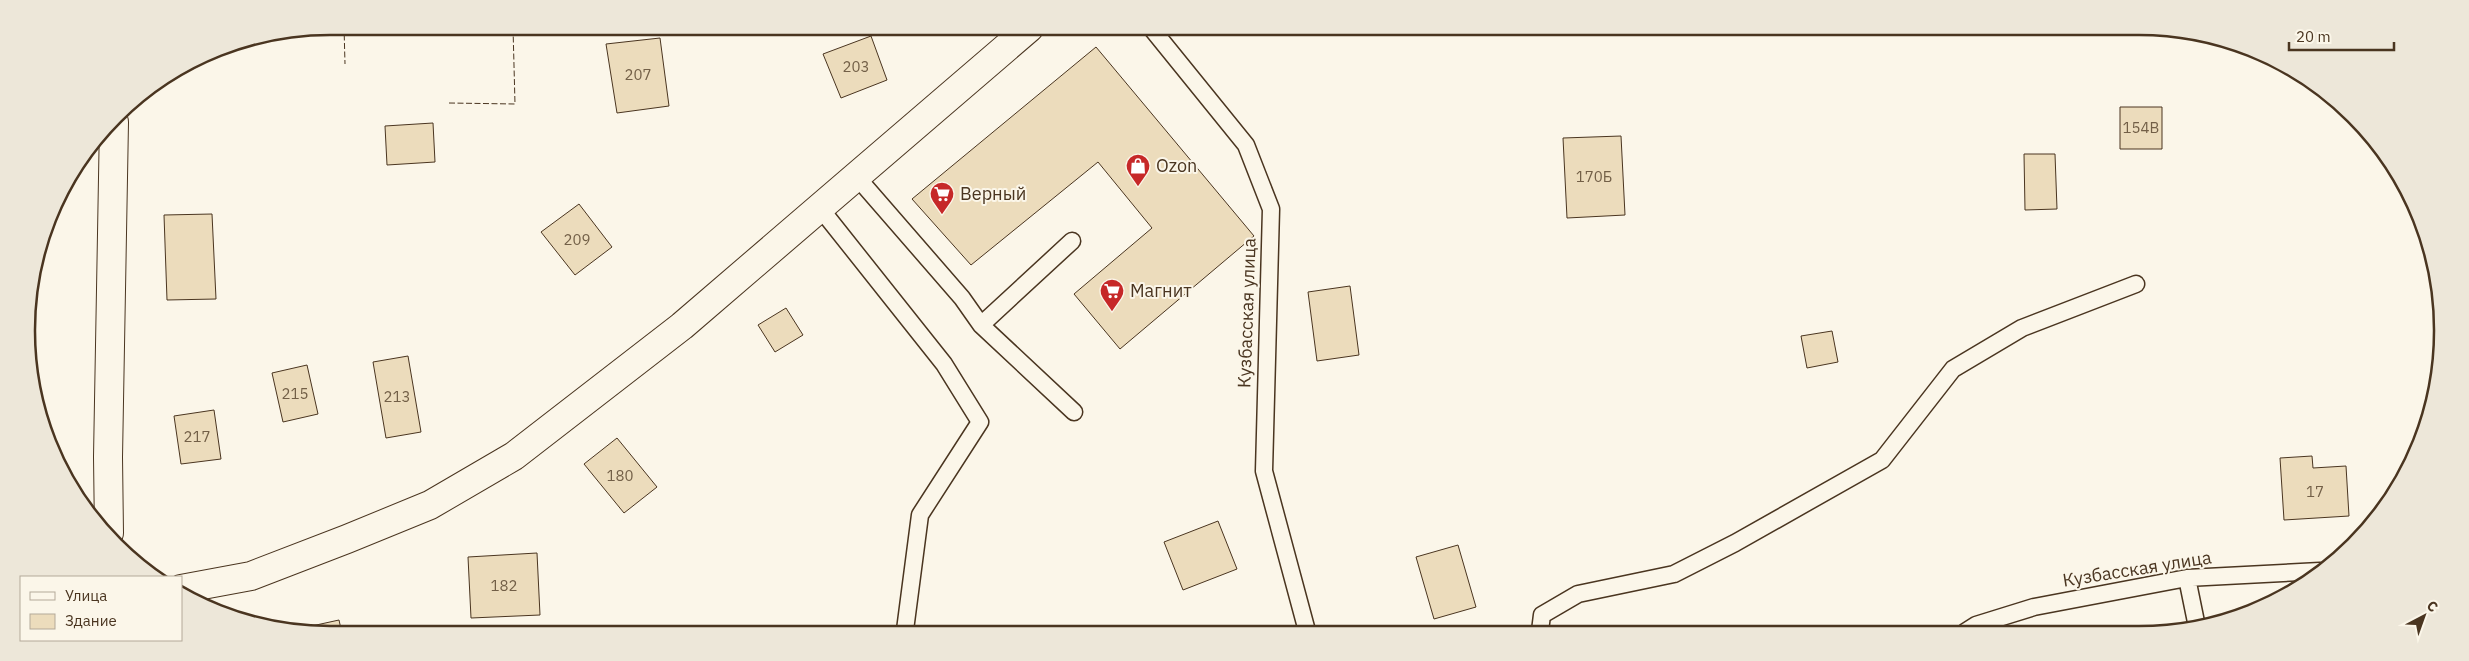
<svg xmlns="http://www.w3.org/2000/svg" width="2469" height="661" font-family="'IBM Plex Sans',sans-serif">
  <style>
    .building { fill: #ecdcbc; stroke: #4a3520 }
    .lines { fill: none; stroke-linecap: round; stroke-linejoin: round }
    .service-casing { stroke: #4a3520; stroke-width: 19 }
    .tertiary-casing { stroke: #4a3520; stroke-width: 30 }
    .secondary-casing { stroke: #4a3520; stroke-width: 30 }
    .service { stroke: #fbf6e9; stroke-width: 16 }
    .tertiary { stroke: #fbf6e9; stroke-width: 28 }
    .secondary { stroke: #fbf6e9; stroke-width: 28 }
    .fence { stroke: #4a3520; stroke-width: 1; stroke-dasharray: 6 2.5; stroke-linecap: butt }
    .labels { text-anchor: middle; stroke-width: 4; stroke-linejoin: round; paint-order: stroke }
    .number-label { font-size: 15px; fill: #725f47 }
    .poi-label { font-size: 18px; fill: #4a3520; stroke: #fbf6e9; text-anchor: start }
    .street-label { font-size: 18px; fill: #4a3520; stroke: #fbf6e9 }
    .rim { fill: none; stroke: #4a3520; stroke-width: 2.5 }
  </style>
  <rect width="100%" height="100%" fill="#fbf6e9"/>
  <!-- building -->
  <path class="building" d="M871,36L887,80L841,98L823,54Z
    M660,38L669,106L617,113L606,44Z
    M1096,47L1254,236L1120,349L1074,294L1152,228L1098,162L971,265L912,199Z
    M2120,107H2162V149H2120Z
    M433,123L435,162L387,165L385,126Z
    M1621,136L1625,215L1567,218L1563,138Z
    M2024,154H2055L2057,209L2025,210Z
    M579,204L612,247L575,275L541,232Z
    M212,214L216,299L167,300L164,215Z
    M1350,286L1359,355L1317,361L1308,292Z
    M786,308L803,335L775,352L758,325Z
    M1832,331L1838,362L1807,368L1801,336Z
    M408,356L421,432L386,438L373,362Z
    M307,365L318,414L283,422L272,373Z
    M214,410L221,459L181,464L174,416Z
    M617,438L657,487L624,513L584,464Z
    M2312,456L2313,468L2346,466L2349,516L2284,520L2280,458Z
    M1218,521L1237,569L1183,590L1164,542Z
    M1458,545L1476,607L1434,619L1416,557Z
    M537,553L540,615L471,618L468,557Z
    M339,620L341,629H298Z"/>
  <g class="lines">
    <defs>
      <path id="service" d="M1152,29L1246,145L1271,209L1264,471L1307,631
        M856,176L962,298L981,325L1074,412
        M820,208L944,364L980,422L920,515L905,630
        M981,325L1072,241
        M2187,578L2197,627
        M1540,631L1542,615L1578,594L1674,574L1735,543L1882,460L1953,369L2022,328L2136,284
        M1965,632L1976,625L2034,607L2187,578L2320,571"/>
      <path id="tertiary" d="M109,533L108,457L114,122"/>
      <path id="secondary" d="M181,589L251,576L347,539L430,505L514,456L682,326L1029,28"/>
    </defs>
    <!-- service casing -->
    <use href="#service" class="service-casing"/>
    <!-- tertiary casing -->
    <use href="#tertiary" class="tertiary-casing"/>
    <!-- secondary casing -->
    <use href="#secondary" class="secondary-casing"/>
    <!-- service -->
    <use href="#service" class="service"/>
    <!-- tertiary -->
    <use href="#tertiary" class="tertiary"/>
    <!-- secondary -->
    <use href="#secondary" class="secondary"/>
    <!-- fence -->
    <path class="fence" d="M344,26L345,64
      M449,103L515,104L513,27"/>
  </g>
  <!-- icons -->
  <defs>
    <symbol id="shop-pin" viewBox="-11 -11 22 30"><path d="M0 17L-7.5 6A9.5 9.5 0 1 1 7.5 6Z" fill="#c62828" stroke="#fbf6e9"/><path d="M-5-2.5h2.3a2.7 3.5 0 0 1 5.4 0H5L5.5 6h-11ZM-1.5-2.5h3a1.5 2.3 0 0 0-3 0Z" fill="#fff"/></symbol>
    <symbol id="supermarket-pin" viewBox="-11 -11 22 30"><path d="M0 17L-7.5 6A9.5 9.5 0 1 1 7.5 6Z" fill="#c62828" stroke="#fbf6e9"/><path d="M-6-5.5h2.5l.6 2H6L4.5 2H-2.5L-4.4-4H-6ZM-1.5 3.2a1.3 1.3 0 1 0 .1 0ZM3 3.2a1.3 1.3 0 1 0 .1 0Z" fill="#fff"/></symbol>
  </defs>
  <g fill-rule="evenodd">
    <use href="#shop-pin" x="1124" y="152" width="28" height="38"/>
    <use href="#supermarket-pin" x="928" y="180" width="28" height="38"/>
    <use href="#supermarket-pin" x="1098" y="277" width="28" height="38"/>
  </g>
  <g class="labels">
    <!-- number labels -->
    <g class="number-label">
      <text x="856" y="72">203</text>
      <text x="638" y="80">207</text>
      <text x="2141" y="133">154В</text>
      <text x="1594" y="182">170Б</text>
      <text x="577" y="245">209</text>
      <text x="295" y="399">215</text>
      <text x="397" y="402">213</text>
      <text x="197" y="442">217</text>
      <text x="620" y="481">180</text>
      <text x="2315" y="497">17</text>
      <text x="504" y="591">182</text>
    </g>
    <!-- poi labels -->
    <g class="poi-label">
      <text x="1156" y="172">Ozon</text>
      <text x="960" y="200">Верный</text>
      <text x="1130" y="297">Магнит</text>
    </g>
    <!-- street labels -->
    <g class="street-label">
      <text transform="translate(1247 313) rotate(-88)" y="6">Кузбасская улица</text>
      <text transform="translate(2137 569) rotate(-9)" y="6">Кузбасская улица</text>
    </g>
  </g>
  <!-- crop -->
  <path d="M0 0H2469V661H0ZM330 35H2139A295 295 0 0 1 2434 330V331A295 295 0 0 1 2139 626H330A295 295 0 0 1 35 331V330A295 295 0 0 1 330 35Z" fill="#ede7d9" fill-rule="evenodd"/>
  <path class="rim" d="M330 35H2139A295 295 0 0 1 2434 330V331A295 295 0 0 1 2139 626H330A295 295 0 0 1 35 331V330A295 295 0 0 1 330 35Z"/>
  <!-- legend -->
  <rect x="20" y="576" width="162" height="65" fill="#fbf6e9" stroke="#b4a999"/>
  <rect x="30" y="592" width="25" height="8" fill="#fbf6e9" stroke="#b4a999"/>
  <text x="65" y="601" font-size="15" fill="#4a3520">Улица</text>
  <rect x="30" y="614" width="25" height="15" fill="#ecdcbc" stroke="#b4a999"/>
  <text x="65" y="626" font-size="15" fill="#4a3520">Здание</text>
  <!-- north arrow -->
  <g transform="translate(2424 616) rotate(41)" stroke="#fbf6e9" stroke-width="4" paint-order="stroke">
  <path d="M0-4L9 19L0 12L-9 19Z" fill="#4a3520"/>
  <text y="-8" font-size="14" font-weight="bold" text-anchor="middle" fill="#4a3520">С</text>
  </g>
  <!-- scale -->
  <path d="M2289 42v8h105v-8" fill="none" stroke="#4a3520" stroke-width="2.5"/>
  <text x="2296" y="42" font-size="15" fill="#4a3520" stroke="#fbf6e9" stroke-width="4" paint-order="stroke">20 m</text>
</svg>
